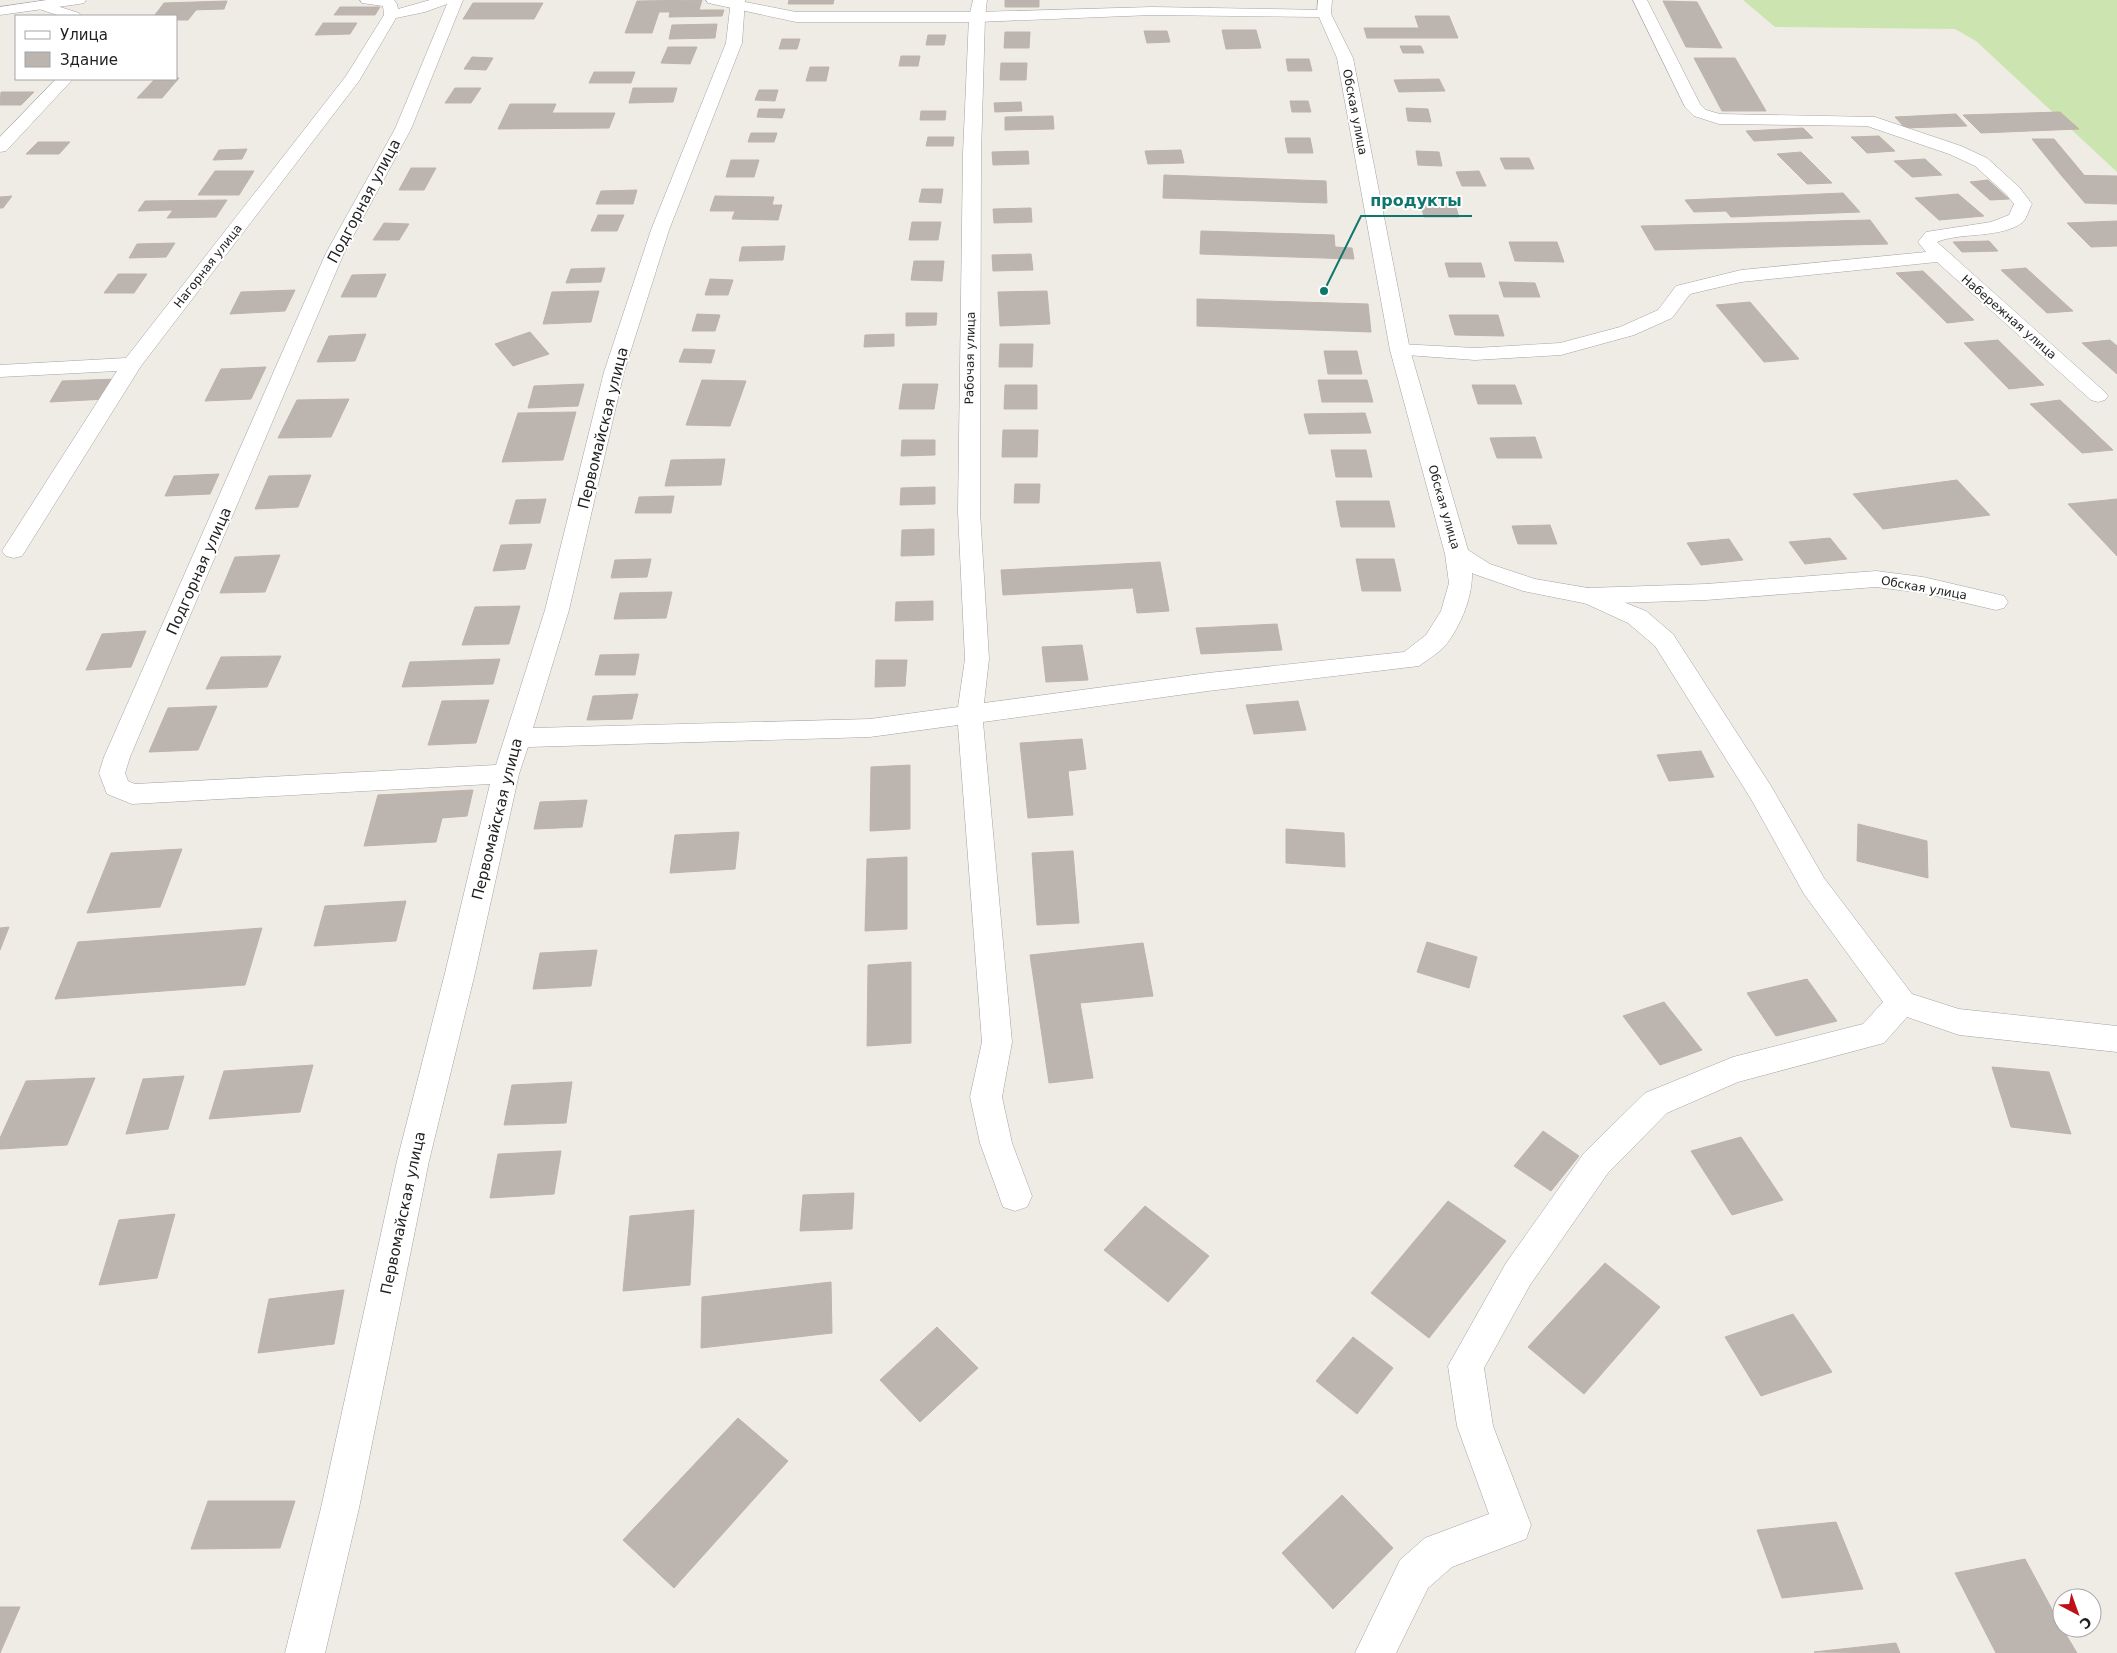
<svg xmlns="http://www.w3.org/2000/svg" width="2117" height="1653" font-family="'DejaVu Sans',sans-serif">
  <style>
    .grass { fill: #cce5b0 }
    .building { fill: #bcb5af; stroke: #c0b2aa }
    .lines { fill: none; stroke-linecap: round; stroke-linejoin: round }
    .minor-casing { stroke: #a3a3a3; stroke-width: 1 }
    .tertiary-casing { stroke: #a3a3a3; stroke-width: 1 }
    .minor { fill: #fff; fill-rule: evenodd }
    .tertiary { fill: #fff; fill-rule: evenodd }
    .labels { text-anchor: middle; stroke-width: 4; stroke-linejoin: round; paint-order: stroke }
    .far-street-label { font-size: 12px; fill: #1f1f1f; stroke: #fff }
    .street-label { font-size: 15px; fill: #1f1f1f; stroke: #fff }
    .leader { fill: none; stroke: #0f766e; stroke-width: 2 }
    .callout-dot { fill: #0f766e; stroke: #fff; stroke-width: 2 }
    .callout-label { font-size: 16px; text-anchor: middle; font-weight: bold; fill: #0f766e; stroke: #fff; stroke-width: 4; stroke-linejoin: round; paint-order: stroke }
  </style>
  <rect width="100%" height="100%" fill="#efece6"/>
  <!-- grass -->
  <path class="grass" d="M1743,0H2117V172L1976,41L1955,29L1775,27Z"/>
  <!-- building -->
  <path class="building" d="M702,0L699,10H724L722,16L669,17L670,12H659L652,33H625L637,1Z
    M789,0H834L833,4H788Z
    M1005,0H1039V7H1005Z
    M227,1L224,9L158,11L164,3Z
    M1663,1L1697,2L1722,48L1686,47Z
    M473,3H543L534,19H463Z
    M340,7H380L375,15H334Z
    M196,10L188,20H176V16H154L158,11Z
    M1415,16H1449L1458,38H1367L1364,28H1419Z
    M323,23H357L350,34L315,35Z
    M717,24L715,38L669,39L672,25Z
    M1222,30H1256L1261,48L1226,49Z
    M1144,31H1167L1170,42L1147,43Z
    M1005,32H1030L1029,48H1004Z
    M928,35H946L944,45H926Z
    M782,39H800L797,49H779Z
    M1400,46H1421L1424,53H1403Z
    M668,47H697L690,64L661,63Z
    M901,56H920L918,66H899Z
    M472,57L493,58L486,70L464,69Z
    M1694,58H1735L1766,111H1722Z
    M1286,59H1309L1312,71H1288Z
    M1001,63H1027L1026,80H1000Z
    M810,67H829L826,81H806Z
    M594,72H635L631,83H589Z
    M179,78L162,98H137L155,79Z
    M1439,79L1445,91L1399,92L1394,80Z
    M455,88H481L471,103H445Z
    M633,88H677L673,102L629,103Z
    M759,90H778L775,101L755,100Z
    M1,92H34L21,105H0Z
    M1290,101H1308L1311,112H1292Z
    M1021,102L1022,111L995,112L994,103Z
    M510,104H556L552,113H615L609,128L498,129Z
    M1406,108L1428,109L1431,122L1408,121Z
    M759,109H785L782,118L757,117Z
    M921,111H946L945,120H920Z
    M2060,112L2079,129L1981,133L1963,115Z
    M1956,114L1967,126L1905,128L1895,117Z
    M1053,116L1054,129L1005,130V117Z
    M1803,128L1813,138L1754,141L1746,131Z
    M751,133H777L774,142H748Z
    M1879,136L1895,151L1867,153L1851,137Z
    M928,137H954L953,146H926Z
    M1285,138H1310L1313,153H1288Z
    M2032,139H2054L2084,175H2061Z
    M38,142H70L59,154H26Z
    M247,149L242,159L213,160L219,150Z
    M1181,150L1184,163L1148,164L1145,151Z
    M1028,151L1029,164L993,165L992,152Z
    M1416,151L1439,152L1442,166L1418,165Z
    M1801,152L1832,183L1807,184L1777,154Z
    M1500,158H1529L1534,169H1505Z
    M1925,159L1942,175L1912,177L1894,161Z
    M731,160H759L754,177H726Z
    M411,168H436L424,190H399Z
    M215,171H254L239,195H198Z
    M1479,171L1486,186H1462L1456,172Z
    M1164,175L1326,181L1327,203L1163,198Z
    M2061,175L2117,176V204L2085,203Z
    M1988,180L2009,199L1990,200L1970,182Z
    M922,189H943L941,203L919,202Z
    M637,190L633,204H596L601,191Z
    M1843,193L1860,212L1731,217L1726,211L1694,212L1685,200Z
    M1958,194L1984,216L1939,220L1915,198Z
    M12,196L3,208H0V197Z
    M715,196L774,197L772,205H782L778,220L732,219L735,211H710Z
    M227,200L216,217L167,218L173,210L138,211L145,201Z
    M1421,204H1455L1459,217H1424Z
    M1031,208L1032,222L994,223L993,209Z
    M598,215H624L617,231H591Z
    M1870,220L1888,244L1655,250L1641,226Z
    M2117,221V246L2091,247L2067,223Z
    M912,222H941L938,240H909Z
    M384,223L409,224L399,240H373Z
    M1201,231L1334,235L1335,247L1352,248L1354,259L1200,254Z
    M1989,241L1998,251L1962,252L1953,242Z
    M1509,242H1557L1564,262L1515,261Z
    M175,243L166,257L129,258L137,244Z
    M785,246L783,260L739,261L742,247Z
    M1031,254L1033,270L993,271L992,255Z
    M914,261H944L942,281L911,280Z
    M1445,263H1481L1485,277H1449Z
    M605,268L601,282L566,283L571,269Z
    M2026,268L2073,311L2047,313L2001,270Z
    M1923,271L1974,320L1947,323L1896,273Z
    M118,274H147L134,293H104Z
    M386,274L376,297H341L352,275Z
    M710,279L733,280L728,295H705Z
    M1499,282L1535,283L1540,297H1504Z
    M295,290L285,311L230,314L241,292Z
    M599,291L591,322L543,324L552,292Z
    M1047,291L1050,324L1000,326L998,292Z
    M1197,299L1368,304L1371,332L1197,326Z
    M1750,302L1799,359L1764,362L1716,305Z
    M906,313H937L936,325L906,326Z
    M697,314L720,315L715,331H692Z
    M1449,315H1498L1504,336L1455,335Z
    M530,332L549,354L513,366L495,344Z
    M366,334L355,361L317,362L329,336Z
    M894,334V346L864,347L865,335Z
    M1998,340L2044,385L2009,389L1964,343Z
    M2110,340L2117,346V374L2082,343Z
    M1000,344H1033L1032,367H999Z
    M684,349L715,350L711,363L679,362Z
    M1324,351H1357L1362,374H1328Z
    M266,367L251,399L205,401L221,369Z
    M117,379L106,399L50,402L62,381Z
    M702,380L746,381L730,426L686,425Z
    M1318,380H1367L1373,402H1322Z
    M584,384L578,406L528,408L534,386Z
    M903,384H938L934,409H899Z
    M1005,385H1037V409H1004Z
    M1472,385H1515L1522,404H1478Z
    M349,399L331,437L278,438L297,400Z
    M2060,400L2113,450L2082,453L2030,404Z
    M576,412L563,460L502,462L518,413Z
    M1365,413L1371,433L1309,434L1304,414Z
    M1003,430H1038L1037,457H1002Z
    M1535,437L1542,458H1497L1490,438Z
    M902,440H935V455L901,456Z
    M1331,450H1366L1372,477H1336Z
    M725,459L721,485L665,486L671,460Z
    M219,474L210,494L165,496L174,476Z
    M311,475L298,507L255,509L269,476Z
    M1957,480L1990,515L1883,529L1853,494Z
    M1015,484H1040L1039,503H1014Z
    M935,487V504L900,505L901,488Z
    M674,496L671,513H635L639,497Z
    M546,499L540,523L509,524L516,500Z
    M2117,499V556L2068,504Z
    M1336,501H1389L1395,527H1341Z
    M1550,525L1557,544H1518L1512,526Z
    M934,529V555L901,556L902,530Z
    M1830,538L1847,559L1805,564L1789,542Z
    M1729,539L1743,560L1701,565L1687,543Z
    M532,544L525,569L493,571L501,545Z
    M280,555L265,592L220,593L235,557Z
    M651,559L647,577L611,578L615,560Z
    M1356,559H1394L1401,591H1362Z
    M1160,562L1169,611L1137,613L1133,588L1003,595L1001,570Z
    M672,592L666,618L614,619L620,593Z
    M933,601V620L895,621L896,602Z
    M520,606L509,644L462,645L475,607Z
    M1277,624L1282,650L1201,654L1196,628Z
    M146,631L131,667L86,670L102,634Z
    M1082,645L1088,680L1046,682L1042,647Z
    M639,654L635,675H595L600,655Z
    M281,656L267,687L206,689L221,657Z
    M500,659L493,684L402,687L410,662Z
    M876,660H907L905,686L875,687Z
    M638,694L632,719L587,720L593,696Z
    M489,700L476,743L428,745L442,701Z
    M1298,701L1306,730L1254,734L1246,705Z
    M217,706L198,750L149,752L168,708Z
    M1082,739L1086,769L1068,771L1073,815L1028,818L1020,743Z
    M1701,751L1714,777L1669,781L1657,755Z
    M910,765V829L870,831L871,767Z
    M473,790L467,816L442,818L436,842L364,846L378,795Z
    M587,800L582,827L534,829L540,802Z
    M1858,824L1927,841L1928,878L1857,861Z
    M1286,829L1344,833L1345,867L1286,863Z
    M739,832L735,869L670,873L675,835Z
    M182,849L160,907L87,913L111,853Z
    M1073,851L1079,923L1037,925L1032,853Z
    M907,857V929L865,931L867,859Z
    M406,901L396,941L314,946L325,906Z
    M9,927L0,950V928Z
    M262,928L245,985L55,999L78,942Z
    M1427,942L1477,957L1469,988L1417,972Z
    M1143,943L1153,996L1080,1003L1093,1078L1049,1083L1030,955Z
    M597,950L591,986L533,989L540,953Z
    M911,962V1043L867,1046L868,965Z
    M1807,979L1837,1021L1776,1036L1747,993Z
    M1664,1002L1702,1050L1660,1065L1623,1016Z
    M313,1065L300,1112L209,1119L224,1071Z
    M1992,1067L2049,1072L2071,1134L2011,1127Z
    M184,1076L168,1129L126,1134L143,1079Z
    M95,1078L67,1145L0,1149V1138L26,1081Z
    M572,1082L566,1123L504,1125L512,1085Z
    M1543,1131L1579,1156L1551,1191L1514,1166Z
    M1741,1137L1783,1200L1732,1215L1691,1151Z
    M561,1151L554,1194L490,1198L498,1154Z
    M854,1193L852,1229L800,1231L803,1195Z
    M1448,1201L1506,1241L1429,1338L1371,1293Z
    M1145,1206L1209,1256L1168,1302L1104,1250Z
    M694,1210L690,1285L623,1291L630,1216Z
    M175,1214L157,1278L99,1285L119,1220Z
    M1605,1263L1660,1307L1584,1394L1528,1347Z
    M831,1282L832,1333L701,1348L702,1297Z
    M344,1290L334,1344L258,1353L269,1299Z
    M1793,1314L1832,1372L1761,1396L1725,1337Z
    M937,1327L978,1368L920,1422L880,1380Z
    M1353,1337L1393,1368L1357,1414L1316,1381Z
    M738,1418L788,1461L674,1588L623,1540Z
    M1342,1495L1393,1548L1333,1609L1282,1553Z
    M208,1501H295L280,1548L191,1549Z
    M1836,1522L1863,1589L1782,1598L1757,1530Z
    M2025,1559L2062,1628L2077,1653H1996L1955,1573Z
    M0,1607H20L0,1653Z
    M1896,1643L1900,1653L1814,1652Z"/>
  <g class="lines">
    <defs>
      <path id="minor" d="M360,0H394L397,4L398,9L430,0H463L411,129L344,253L130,757L125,773L128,781L135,784L496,765L545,610L604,372L651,230L726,43L731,0H745L742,43L669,230L624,372L569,610L533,728L870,719L958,707L965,659L958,512L963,154L969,17L973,0H987L985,17L981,154L980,512L989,659L984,703L1208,673L1404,652L1426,635L1441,611L1449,583L1445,554L1449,549L1457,547L1465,549C1483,575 1463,625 1444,647C1437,654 1427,660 1419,666L1208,691L983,722L1012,1042L1002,1097L1012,1143L1032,1196L1027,1207L1015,1211L1003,1207L980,1143L970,1097L982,1042L958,725L870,737L528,747L519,774L475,973L429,1161L359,1508L325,1653H285L321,1508L397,1161L445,973L490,784L132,804L107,794L99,773L104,757L326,253L395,129L447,4L425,12L396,18L359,81L141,366L22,556L14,558L6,556L2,551L117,371L0,377V365L126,358L346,76L384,15L383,6L362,3Z
        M1318,0H1332L1331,13L1329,16H1319L1317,13Z
        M1633,0H1647L1700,104L1706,110L1720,114L1875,117L1961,146L1987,158L2019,187L2032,204C2029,209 2027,218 2023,222C2002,239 1959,232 1937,242L2105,392L2108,396L2105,400L2098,402L2091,400L1937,262L1741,282L1690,294L1672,318L1634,335L1561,355L1475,360L1393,354L1390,350L1393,346L1400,344L1475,348L1560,343L1620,327L1658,310L1676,286L1741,270L1926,252L1918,242L1926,232L1991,222L2009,215L2014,204L2007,195L1975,166L1949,154L1867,126L1719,124L1694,116L1685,107Z
        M41,1L79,13L81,16H60L36,8L34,5L36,2Z
        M56,79H73L6,151L0,152V137Z
        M1588,588L1646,611L1673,634L1771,786L1824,878L1912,994L1959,1009L2117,1026V1052L1959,1035L1907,1017L1884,1043L1738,1082L1667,1113L1608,1173L1530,1285L1484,1368L1493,1426L1531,1525L1526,1539L1452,1567L1428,1588L1396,1653H1355L1400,1560L1425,1538L1489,1514L1457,1426L1448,1366L1506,1263L1584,1153L1645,1093L1733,1057L1863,1024L1883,1002L1804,894L1751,799L1655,646L1628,623L1580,601L1576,596L1580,591Z"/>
      <path id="tertiary" d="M47,0H86L84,3L79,4L0,15V7Z
        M706,0H735L796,12H977L1152,7L1329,10L1353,58L1410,350L1468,550L1490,564L1535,579L1588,588L1706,584L1876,571L1923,577L1996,594L2004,596L2008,602L2004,608L1996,610L1923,593L1876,587L1706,600L1588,604L1523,591L1474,574L1449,559L1445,554L1390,350L1337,58L1319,17L1152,15L977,22H796L713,4L708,3Z"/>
    </defs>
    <!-- minor casing -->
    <use href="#minor" class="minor-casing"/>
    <!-- tertiary casing -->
    <use href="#tertiary" class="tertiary-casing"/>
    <!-- minor -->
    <use href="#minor" class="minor"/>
    <!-- tertiary -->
    <use href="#tertiary" class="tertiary"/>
  </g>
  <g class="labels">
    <!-- far-street labels -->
    <g class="far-street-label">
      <text transform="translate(1355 112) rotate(79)" y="4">Обская улица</text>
      <text transform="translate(208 266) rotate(-52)" y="4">Нагорная улица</text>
      <text transform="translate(2009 317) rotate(41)" y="4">Набережная улица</text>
      <text transform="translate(970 358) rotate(-89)" y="4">Рабочая улица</text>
      <text transform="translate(1444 507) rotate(74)" y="4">Обская улица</text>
      <text transform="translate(1924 588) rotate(10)" y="4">Обская улица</text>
    </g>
    <!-- street labels -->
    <g class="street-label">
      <text transform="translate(364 201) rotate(-62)" y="5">Подгорная улица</text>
      <text transform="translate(603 428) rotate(-76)" y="5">Первомайская улица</text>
      <text transform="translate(199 571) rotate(-66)" y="5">Подгорная улица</text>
      <text transform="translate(497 819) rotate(-76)" y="5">Первомайская улица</text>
      <text transform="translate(403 1213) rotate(-78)" y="5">Первомайская улица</text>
    </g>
  </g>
  <!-- callouts -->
  <path class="leader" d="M1324 291L1361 216H1472"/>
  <circle class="callout-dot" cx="1324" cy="291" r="5"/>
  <g class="callout-label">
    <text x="1416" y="206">продукты</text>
  </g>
  <!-- legend -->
  <rect x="15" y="15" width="162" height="65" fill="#ffffff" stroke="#a5a5a5"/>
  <rect x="25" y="31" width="25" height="8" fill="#ffffff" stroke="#a5a5a5"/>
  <text x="60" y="40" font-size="15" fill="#1f1f1f">Улица</text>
  <rect x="25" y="52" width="25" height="15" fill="#bcb5af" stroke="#a5a5a5"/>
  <text x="60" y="65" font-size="15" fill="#1f1f1f">Здание</text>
  <!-- north arrow -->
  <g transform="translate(2077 1613) rotate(139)"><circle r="24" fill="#ffffff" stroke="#a5a5a5"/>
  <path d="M0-4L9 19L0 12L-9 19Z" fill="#be1017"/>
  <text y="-8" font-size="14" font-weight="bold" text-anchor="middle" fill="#1f1f1f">С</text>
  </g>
</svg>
